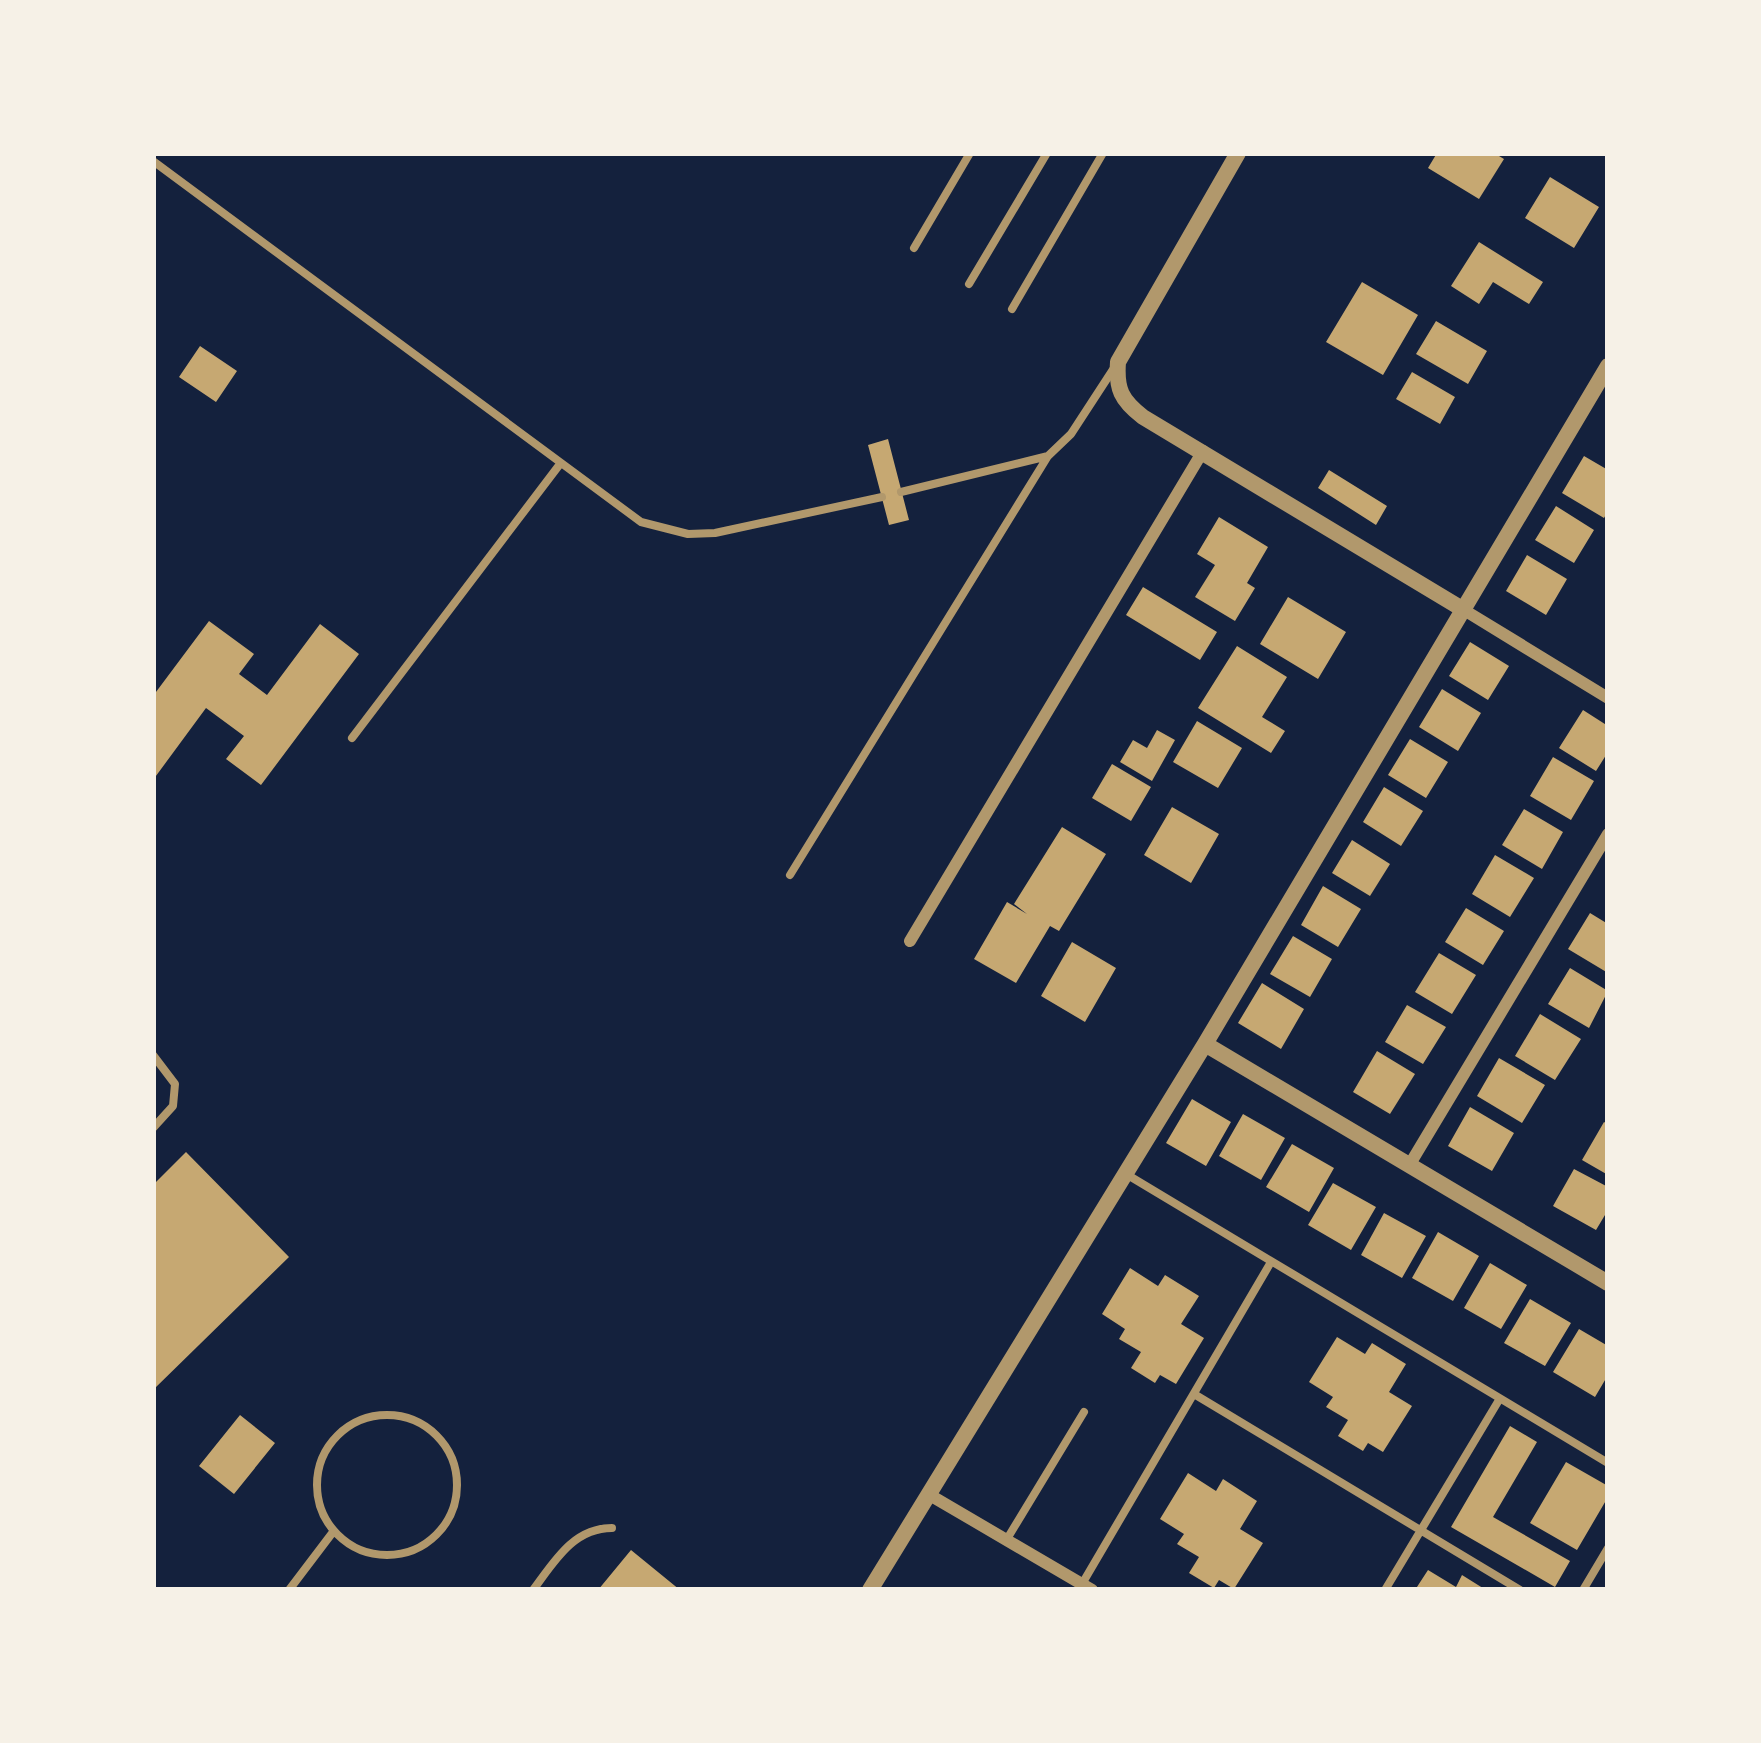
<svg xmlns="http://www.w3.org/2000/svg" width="1761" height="1743" font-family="'Noto Sans',sans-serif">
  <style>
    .building { fill: #c6a872 }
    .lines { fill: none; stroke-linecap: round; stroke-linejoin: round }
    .service { stroke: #b1986c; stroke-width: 8 }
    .minor { stroke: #b1986c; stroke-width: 12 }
    .tertiary { stroke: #b1986c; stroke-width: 16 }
  </style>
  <rect width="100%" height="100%" fill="#14213d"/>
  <!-- building -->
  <path class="building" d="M1437,153H1494L1504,159L1479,199L1428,168Z
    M1550,177L1599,207L1574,248L1525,218Z
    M1479,242L1543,282L1529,304L1493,282L1479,304L1451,286Z
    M1362,282L1418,315L1383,375L1326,342Z
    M1436,321L1487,351L1468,384L1416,354Z
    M200,346L237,371L216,402L179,377Z
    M1412,372L1455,397L1440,424L1396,399Z
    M888,439L909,520L889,525L868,445Z
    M1584,456L1608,470V511L1604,518L1562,493Z
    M1329,470L1387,506L1376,525L1318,488Z
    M1556,506L1594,530L1574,563L1535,540Z
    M1219,517L1268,547L1247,583L1255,588L1235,621L1195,597L1215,565L1197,554Z
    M1527,555L1567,579L1546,615L1506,591Z
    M1143,587L1217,632L1200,660L1126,615Z
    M1288,597L1346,632L1318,679L1260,644Z
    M209,621L254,654L239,674L267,695L320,624L359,654L261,785L226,759L244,736L206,708L153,780V696Z
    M1470,642L1509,666L1488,700L1449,676Z
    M1237,646L1287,677L1262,717L1285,731L1271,753L1198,708Z
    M1442,689L1481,713L1458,751L1419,727Z
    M1583,710L1608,726V752L1596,771L1559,748Z
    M1197,721L1242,748L1218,788L1173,762Z
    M1157,730L1175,740L1152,781L1120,762L1133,740L1147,748Z
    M1410,739L1448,762L1426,798L1388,775Z
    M1553,757L1594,781L1571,820L1530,796Z
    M1112,764L1151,787L1131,821L1092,798Z
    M1384,787L1423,811L1401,846L1363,822Z
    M1172,807L1219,834L1191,883L1144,855Z
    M1524,809L1563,832L1542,869L1502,845Z
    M1062,827L1106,854L1059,931L1050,926L1016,983L974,959L1007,902L1027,914L1014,904Z
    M1352,840L1390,864L1370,896L1332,873Z
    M1495,855L1534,878L1510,917L1472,894Z
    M1323,886L1361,909L1338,947L1301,925Z
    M1466,908L1504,931L1483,965L1445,942Z
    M1590,913L1608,924V973L1568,949Z
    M1293,936L1332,959L1310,997L1270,974Z
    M1072,942L1116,968L1085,1022L1041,996Z
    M1439,953L1476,975L1452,1014L1415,992Z
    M1570,968L1608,991L1589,1028L1548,1004Z
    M1262,983L1304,1009L1281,1049L1238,1023Z
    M1407,1005L1446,1027L1423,1064L1385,1042Z
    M1540,1014L1581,1039L1555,1080L1515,1056Z
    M1377,1051L1415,1074L1390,1114L1353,1092Z
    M1499,1058L1545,1085L1522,1123L1477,1096Z
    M1192,1099L1231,1122L1206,1166L1166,1143Z
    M1470,1107L1514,1133L1492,1171L1448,1146Z
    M1243,1114L1285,1138L1261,1180L1219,1156Z
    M1604,1122L1608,1124V1175L1582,1160Z
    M1292,1144L1334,1168L1309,1212L1266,1187Z
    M186,1152L289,1257L153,1390V1185Z
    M1574,1169L1608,1187V1210L1596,1230L1553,1206Z
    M1333,1183L1376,1207L1351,1250L1308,1225Z
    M1384,1213L1426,1236L1402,1278L1361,1255Z
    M1438,1232L1479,1256L1453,1301L1412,1278Z
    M1490,1263L1527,1285L1501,1329L1464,1308Z
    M1130,1268L1158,1286L1165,1275L1199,1296L1181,1324L1204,1338L1176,1384L1160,1375L1155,1383L1131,1368L1141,1352L1119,1339L1125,1329L1102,1314Z
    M1530,1299L1571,1323L1545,1366L1504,1343Z
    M1579,1329L1608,1346V1375L1595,1397L1553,1372Z
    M1337,1337L1365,1354L1372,1343L1406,1364L1389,1392L1412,1406L1383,1452L1368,1443L1363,1451L1338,1436L1348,1420L1326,1407L1333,1397L1309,1382Z
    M240,1415L275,1443L234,1494L199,1466Z
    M1510,1426L1537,1442L1493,1517L1570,1561L1555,1587L1451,1527Z
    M1566,1462L1608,1486V1497L1577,1550L1530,1523Z
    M1188,1473L1216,1491L1223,1479L1257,1501L1240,1529L1263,1543L1234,1589L1219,1580L1214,1588L1189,1573L1199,1557L1177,1544L1184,1534L1160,1519Z
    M631,1550L680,1590H598Z
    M1428,1570L1456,1587L1462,1575L1486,1590H1415Z"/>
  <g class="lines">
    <!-- service -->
    <path class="service" d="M153,161L641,522L688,534L715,533L882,497
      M914,248L970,153
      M969,284L1047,153
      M1012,309L1103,153
      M901,492L1048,456L1071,434L1114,368
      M352,738L560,464
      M790,875L1048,456
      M153,1055L175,1084L173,1106L153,1128
      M1126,1174L1608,1463
      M1194,1394L1520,1590
      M317 1485a70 70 0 1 1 140 0a70 70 0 1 1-140 0Z
      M1007,1539L1084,1412
      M1082,1584L1271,1262
      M289,1590L333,1532
      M533,1590C554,1562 573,1528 612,1528
      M1385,1590L1499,1400
      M1583,1590L1608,1548"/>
    <!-- minor -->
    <path class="minor" d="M1464,610L1608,698
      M910,941L1203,451
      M1410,1164L1608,834
      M928,1494L1092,1590"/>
    <!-- tertiary -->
    <path class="tertiary" d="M1238,153L1118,362C1116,389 1121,400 1143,417L1464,610
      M1205,1044L1608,1283
      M870,1590L1205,1044L1608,366"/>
  </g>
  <!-- border -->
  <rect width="1761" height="1743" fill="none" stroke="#f6f1e7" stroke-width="312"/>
</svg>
